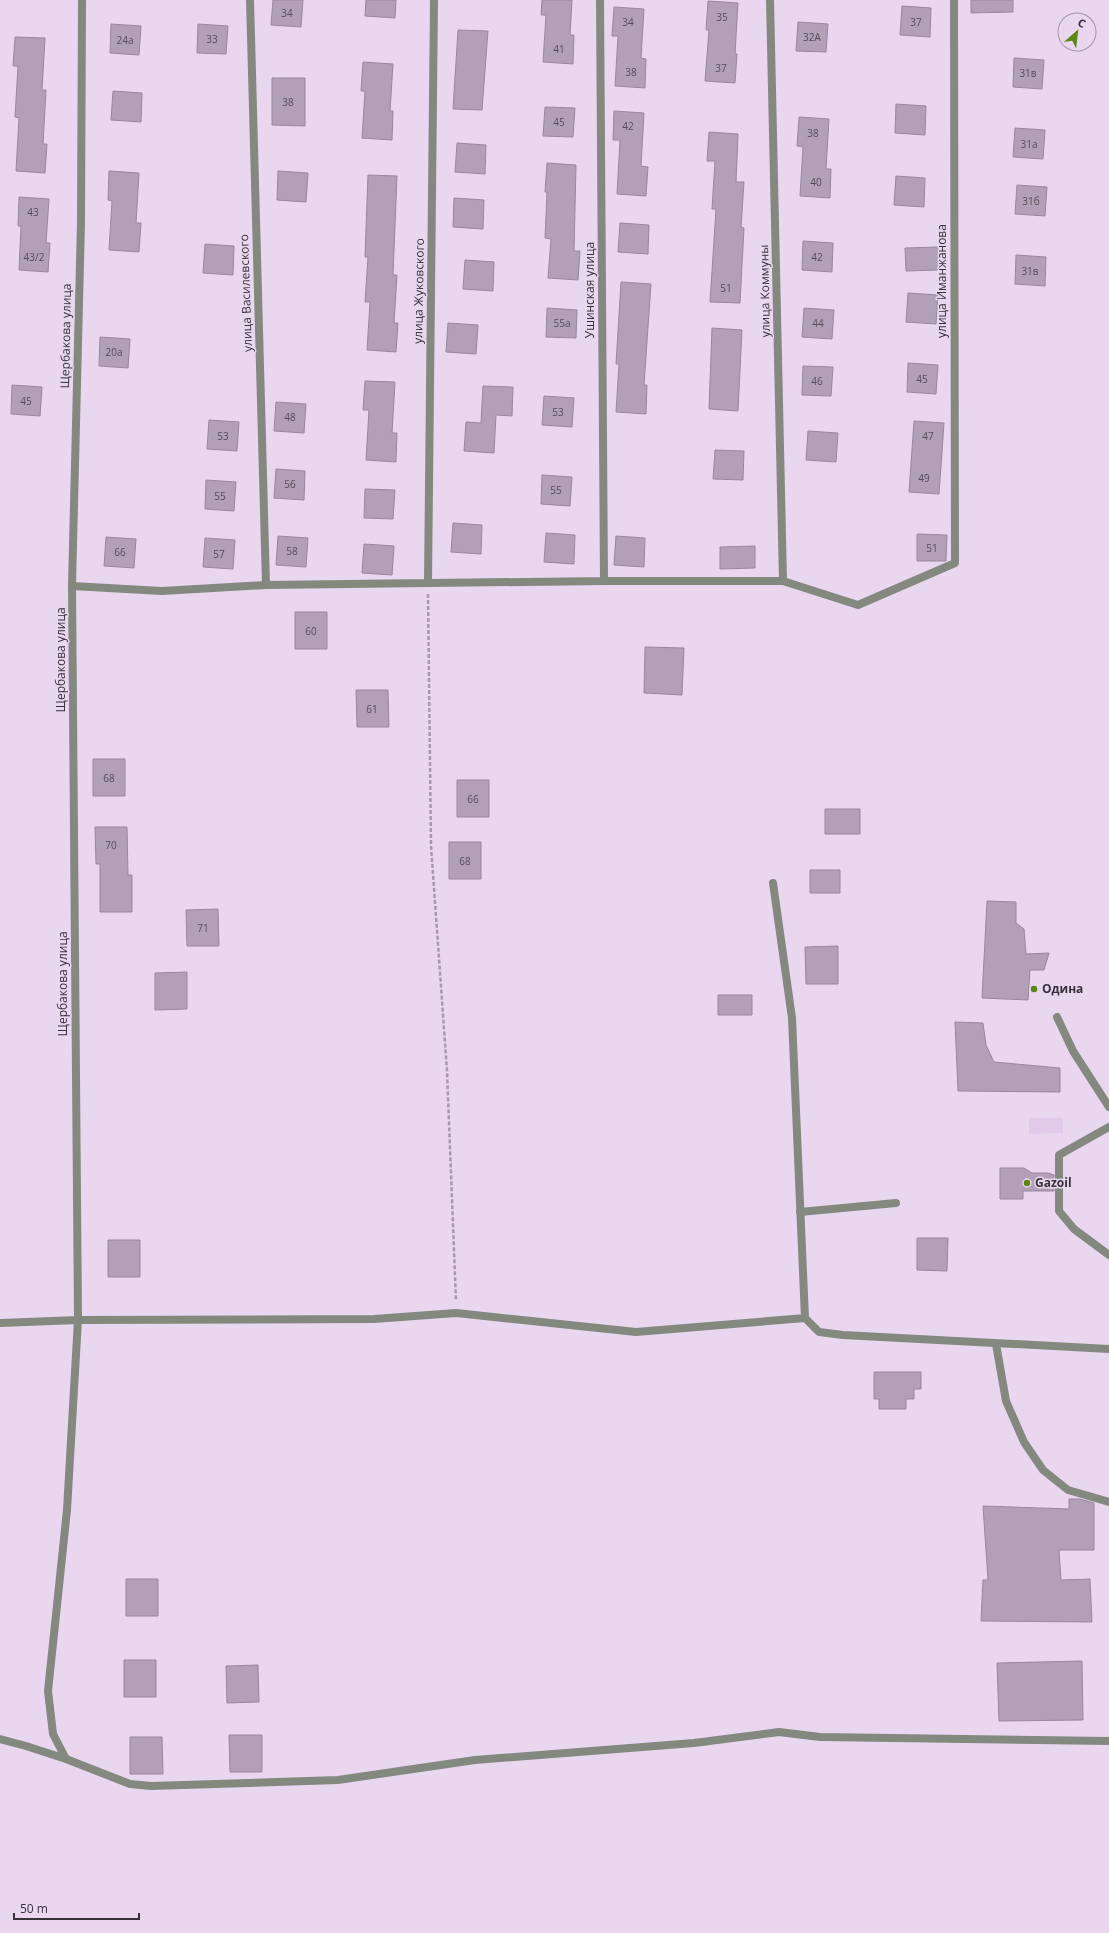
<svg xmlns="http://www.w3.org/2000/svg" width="1109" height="1933" font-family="'Open Sans',sans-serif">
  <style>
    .built { fill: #e0cae8 }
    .building { fill: #b1a0b7; stroke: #98879e }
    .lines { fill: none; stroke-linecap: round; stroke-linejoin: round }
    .path { stroke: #a799ac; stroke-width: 2.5; stroke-dasharray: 4 2; stroke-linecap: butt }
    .service { stroke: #83897e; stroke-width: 8 }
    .minor { stroke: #83897e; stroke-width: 8 }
    .poi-dot { fill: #5e8610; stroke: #e9d7f0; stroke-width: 1.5 }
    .labels { text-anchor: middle; stroke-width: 3; stroke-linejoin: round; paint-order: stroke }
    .number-label { font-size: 10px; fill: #564c59 }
    .street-label { font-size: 12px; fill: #37303a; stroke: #e9d7f0 }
    .poi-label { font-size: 12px; font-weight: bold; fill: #37303a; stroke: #e9d7f0; text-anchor: start }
  </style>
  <rect width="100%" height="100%" fill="#e9d7f0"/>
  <!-- built -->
  <path class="built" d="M1029,1118H1063V1133L1029,1134Z"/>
  <!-- building -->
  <path class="building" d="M273,0H303L301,27L271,25Z
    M366,0H396L395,18L365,16Z
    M542,0H572L570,35H574L573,64L543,62L546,15H541Z
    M971,0H1013V12L971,13Z
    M708,1L738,3L735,54H737L735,83L705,81L709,30H706Z
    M902,6L931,8L930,37L900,35Z
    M614,7L644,9L641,58L646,59L645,88L615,86L618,36H612Z
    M798,22L828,24L826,52L796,51Z
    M111,24L141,26L139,55L110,53Z
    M198,24L228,26L226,54L197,53Z
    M458,30L488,31L482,110L453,109Z
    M15,37L45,38L42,90H46L43,144H47L45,173L16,171L19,118L15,117L18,66H13Z
    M1014,58L1044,60L1042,89L1013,87Z
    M363,62L393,64L390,111H393L392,140L362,138L365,91H361Z
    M272,78H305V126L272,125Z
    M113,91L142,93L141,122L111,120Z
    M896,104L926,106L925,135L895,133Z
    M545,107L575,108L573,137L543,136Z
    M614,111L644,113L641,166L648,167L646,196L617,194L620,140H613Z
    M799,117L829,119L826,169H831L830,198L800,196L803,147L797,146Z
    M1015,128L1045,130L1043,159L1013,157Z
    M709,132L738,134L736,182H744L741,227L744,228L740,303L710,302L716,209H712L715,161H707Z
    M457,143L486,145L485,174L455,172Z
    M547,163L576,165L574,251H580L578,280L548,278L551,239L545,238L547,192H545Z
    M109,171L139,173L136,223H141L139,252L109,250L112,201L108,200Z
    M278,171L308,173L306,202L277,200Z
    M368,175L397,176L393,275H397L394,323H398L396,352L367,350L370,302H365L368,257H365Z
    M896,176L925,178L924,207L894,205Z
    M1017,185L1047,187L1045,216L1015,214Z
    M19,197L49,199L46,243H50L48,272L19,270L21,226H18Z
    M454,198L484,200L483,229L453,227Z
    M620,223L649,225L648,254L618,252Z
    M803,241L833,243L832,272L802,270Z
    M205,244L234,246L233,275L203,273Z
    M938,247V270L906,271L905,248Z
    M1016,255L1046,257L1045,286L1015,284Z
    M465,260L494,262L493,291L463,289Z
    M621,282L651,284L644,385H647L646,414L616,412L619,364H616Z
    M908,293L938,295L936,324L906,322Z
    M547,308L577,310L576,338L546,337Z
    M804,308L834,310L832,339L802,337Z
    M448,323L478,325L476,354L446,352Z
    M712,328L742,330L738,411L709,409Z
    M100,337L130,339L128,368L99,366Z
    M908,363L938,365L936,394L907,392Z
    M803,366L833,367L831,396L802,395Z
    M365,381L395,382L392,433H397L396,462L366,460L369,410H363Z
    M12,385L42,387L40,416L11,414Z
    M483,386L513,387L512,416L496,415L494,453L464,451L466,422L481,423Z
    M544,396L574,398L572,427L542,425Z
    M276,402L306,404L304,433L274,431Z
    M209,420L239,422L237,451L207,449Z
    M914,421L944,423L939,494L909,492Z
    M808,431L838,433L836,462L806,460Z
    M715,450L744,451L743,480L713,479Z
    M276,469L305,471L304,500L274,498Z
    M542,475L572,477L570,506L541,504Z
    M206,480L236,482L234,511L205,509Z
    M365,489L395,490L393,519L364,518Z
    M453,523L482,525L481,554L451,552Z
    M546,533L575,535L574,564L544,562Z
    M917,534L947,535L946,561H917Z
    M278,536L308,538L306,567L276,565Z
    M616,536L645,538L644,567L614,565Z
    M106,537L136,539L134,568L104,566Z
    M205,538L235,540L233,569L203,567Z
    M364,544L394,546L392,575L362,573Z
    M755,546V568L720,569V547Z
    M295,612H327V649H295Z
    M645,647L684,648L682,695L644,693Z
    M356,690H388L389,727H357Z
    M93,759H125V796H93Z
    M457,780H489V817H457Z
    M825,809H860V834H825Z
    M95,827H127L128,875H132V912H100V864H96Z
    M449,842H481V879H449Z
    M810,870H840V893H810Z
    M987,901L1016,902V923L1024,929L1026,954L1049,953L1044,970H1030L1028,1000L982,998Z
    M218,909L219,946H187L186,910Z
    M838,946V984H806L805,947Z
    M187,972V1009L155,1010V973Z
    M718,995H752V1015H718Z
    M955,1022L983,1023L986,1045L994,1062L1060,1068V1092L958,1091Z
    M1000,1168H1024L1032,1173H1048L1054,1175V1191H1023V1199H1000Z
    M917,1238H948L947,1271L917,1270Z
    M108,1240H140V1277H108Z
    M874,1372H921V1389H914V1399H906V1409H879V1399H874Z
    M1069,1499H1080L1094,1503V1550H1059L1061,1580L1090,1579L1092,1622L981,1621L983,1580H988L983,1506L1069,1509Z
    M126,1579H158V1616H126Z
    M124,1660H156V1697H124Z
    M1082,1661L1083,1720L999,1721L997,1663Z
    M258,1665L259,1702L227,1703L226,1666Z
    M229,1735H262V1772H230Z
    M130,1737H162L163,1774H130Z"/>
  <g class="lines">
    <!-- path -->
    <path class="path" d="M428,594L431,846L447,1071L456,1301"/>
    <!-- service -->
    <path class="service" d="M1057,1017L1073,1051L1109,1107
      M1109,1127L1059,1155V1211L1074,1229L1109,1255
      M800,1212L896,1203
      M996,1344L1006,1401L1024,1442L1043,1470L1068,1490L1109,1502"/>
    <!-- minor -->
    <path class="minor" d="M82,0L81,222L72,586L78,1320L67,1510L48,1691L53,1734L66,1759L130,1784L151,1786L338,1780L475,1760L694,1743L779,1732L820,1737L1109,1741
      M250,0L266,585
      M600,0L604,581
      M770,0L783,581
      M428,583L434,0
      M72,586L162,591L266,585L604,581H783L858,605L955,563L954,0
      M773,883L792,1018L805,1318L819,1332L843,1335L1109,1349
      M0,1323L78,1320L374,1319L456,1313L636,1332L805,1318
      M0,1739L26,1746L66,1759"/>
  </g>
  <!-- markers -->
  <g class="poi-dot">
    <circle cx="1034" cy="989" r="4"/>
    <circle cx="1027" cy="1183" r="4"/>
  </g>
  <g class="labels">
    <!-- number labels -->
    <g class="number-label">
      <text x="287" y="17">34</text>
      <text x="722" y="21">35</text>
      <text x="628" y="26">34</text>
      <text x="916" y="26">37</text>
      <text x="812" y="41">32А</text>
      <text x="212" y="43">33</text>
      <text x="125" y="44">24а</text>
      <text x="559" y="53">41</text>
      <text x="721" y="72">37</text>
      <text x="631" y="76">38</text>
      <text x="1028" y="77">31в</text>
      <text x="288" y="106">38</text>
      <text x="559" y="126">45</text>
      <text x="628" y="130">42</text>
      <text x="813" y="137">38</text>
      <text x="1029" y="148">31а</text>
      <text x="816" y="186">40</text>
      <text x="1031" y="205">31б</text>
      <text x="33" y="216">43</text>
      <text x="34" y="261">43/2</text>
      <text x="817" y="261">42</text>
      <text x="1030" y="275">31в</text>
      <text x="726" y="292">51</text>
      <text x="562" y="327">55а</text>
      <text x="818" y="327">44</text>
      <text x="114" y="356">20а</text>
      <text x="922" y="383">45</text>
      <text x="817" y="385">46</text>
      <text x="26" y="405">45</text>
      <text x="558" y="416">53</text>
      <text x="290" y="421">48</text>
      <text x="223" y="440">53</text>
      <text x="928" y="440">47</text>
      <text x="924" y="482">49</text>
      <text x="290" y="488">56</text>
      <text x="556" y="494">55</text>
      <text x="220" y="500">55</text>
      <text x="932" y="552">51</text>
      <text x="292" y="555">58</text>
      <text x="120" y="556">66</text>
      <text x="219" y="558">57</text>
      <text x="311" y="635">60</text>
      <text x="372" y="713">61</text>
      <text x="109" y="782">68</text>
      <text x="473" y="803">66</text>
      <text x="111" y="849">70</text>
      <text x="465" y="865">68</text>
      <text x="203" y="932">71</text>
    </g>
    <!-- street labels -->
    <g class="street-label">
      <text transform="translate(942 281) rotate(-90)" y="4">улица Иманжанова</text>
      <text transform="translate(590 290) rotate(-90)" y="4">Ушинская улица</text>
      <text transform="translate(419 291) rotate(-89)" y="4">улица Жуковского</text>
      <text transform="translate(765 291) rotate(-91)" y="4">улица Коммуны</text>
      <text transform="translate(246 293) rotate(-92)" y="4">улица Василевского</text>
      <text transform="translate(66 336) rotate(-89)" y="4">Щербакова улица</text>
      <text transform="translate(61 660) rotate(-90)" y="4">Щербакова улица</text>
      <text transform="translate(63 984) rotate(-90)" y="4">Щербакова улица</text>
    </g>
    <!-- poi labels -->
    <g class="poi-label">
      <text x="1042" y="993">Одина</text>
      <text x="1035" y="1187">Gazoil</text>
    </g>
  </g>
  <!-- north arrow -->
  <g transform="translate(1077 32) rotate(28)"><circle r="19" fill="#e9d7f0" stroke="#a294a7"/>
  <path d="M0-3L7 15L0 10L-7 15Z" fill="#5e8610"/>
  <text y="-6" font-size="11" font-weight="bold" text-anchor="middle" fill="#37303a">С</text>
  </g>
  <!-- scale -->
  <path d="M14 1913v6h125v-6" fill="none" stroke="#37303a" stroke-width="2"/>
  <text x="20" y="1913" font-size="12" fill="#37303a" stroke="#e9d7f0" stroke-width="3" paint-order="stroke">50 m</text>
</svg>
